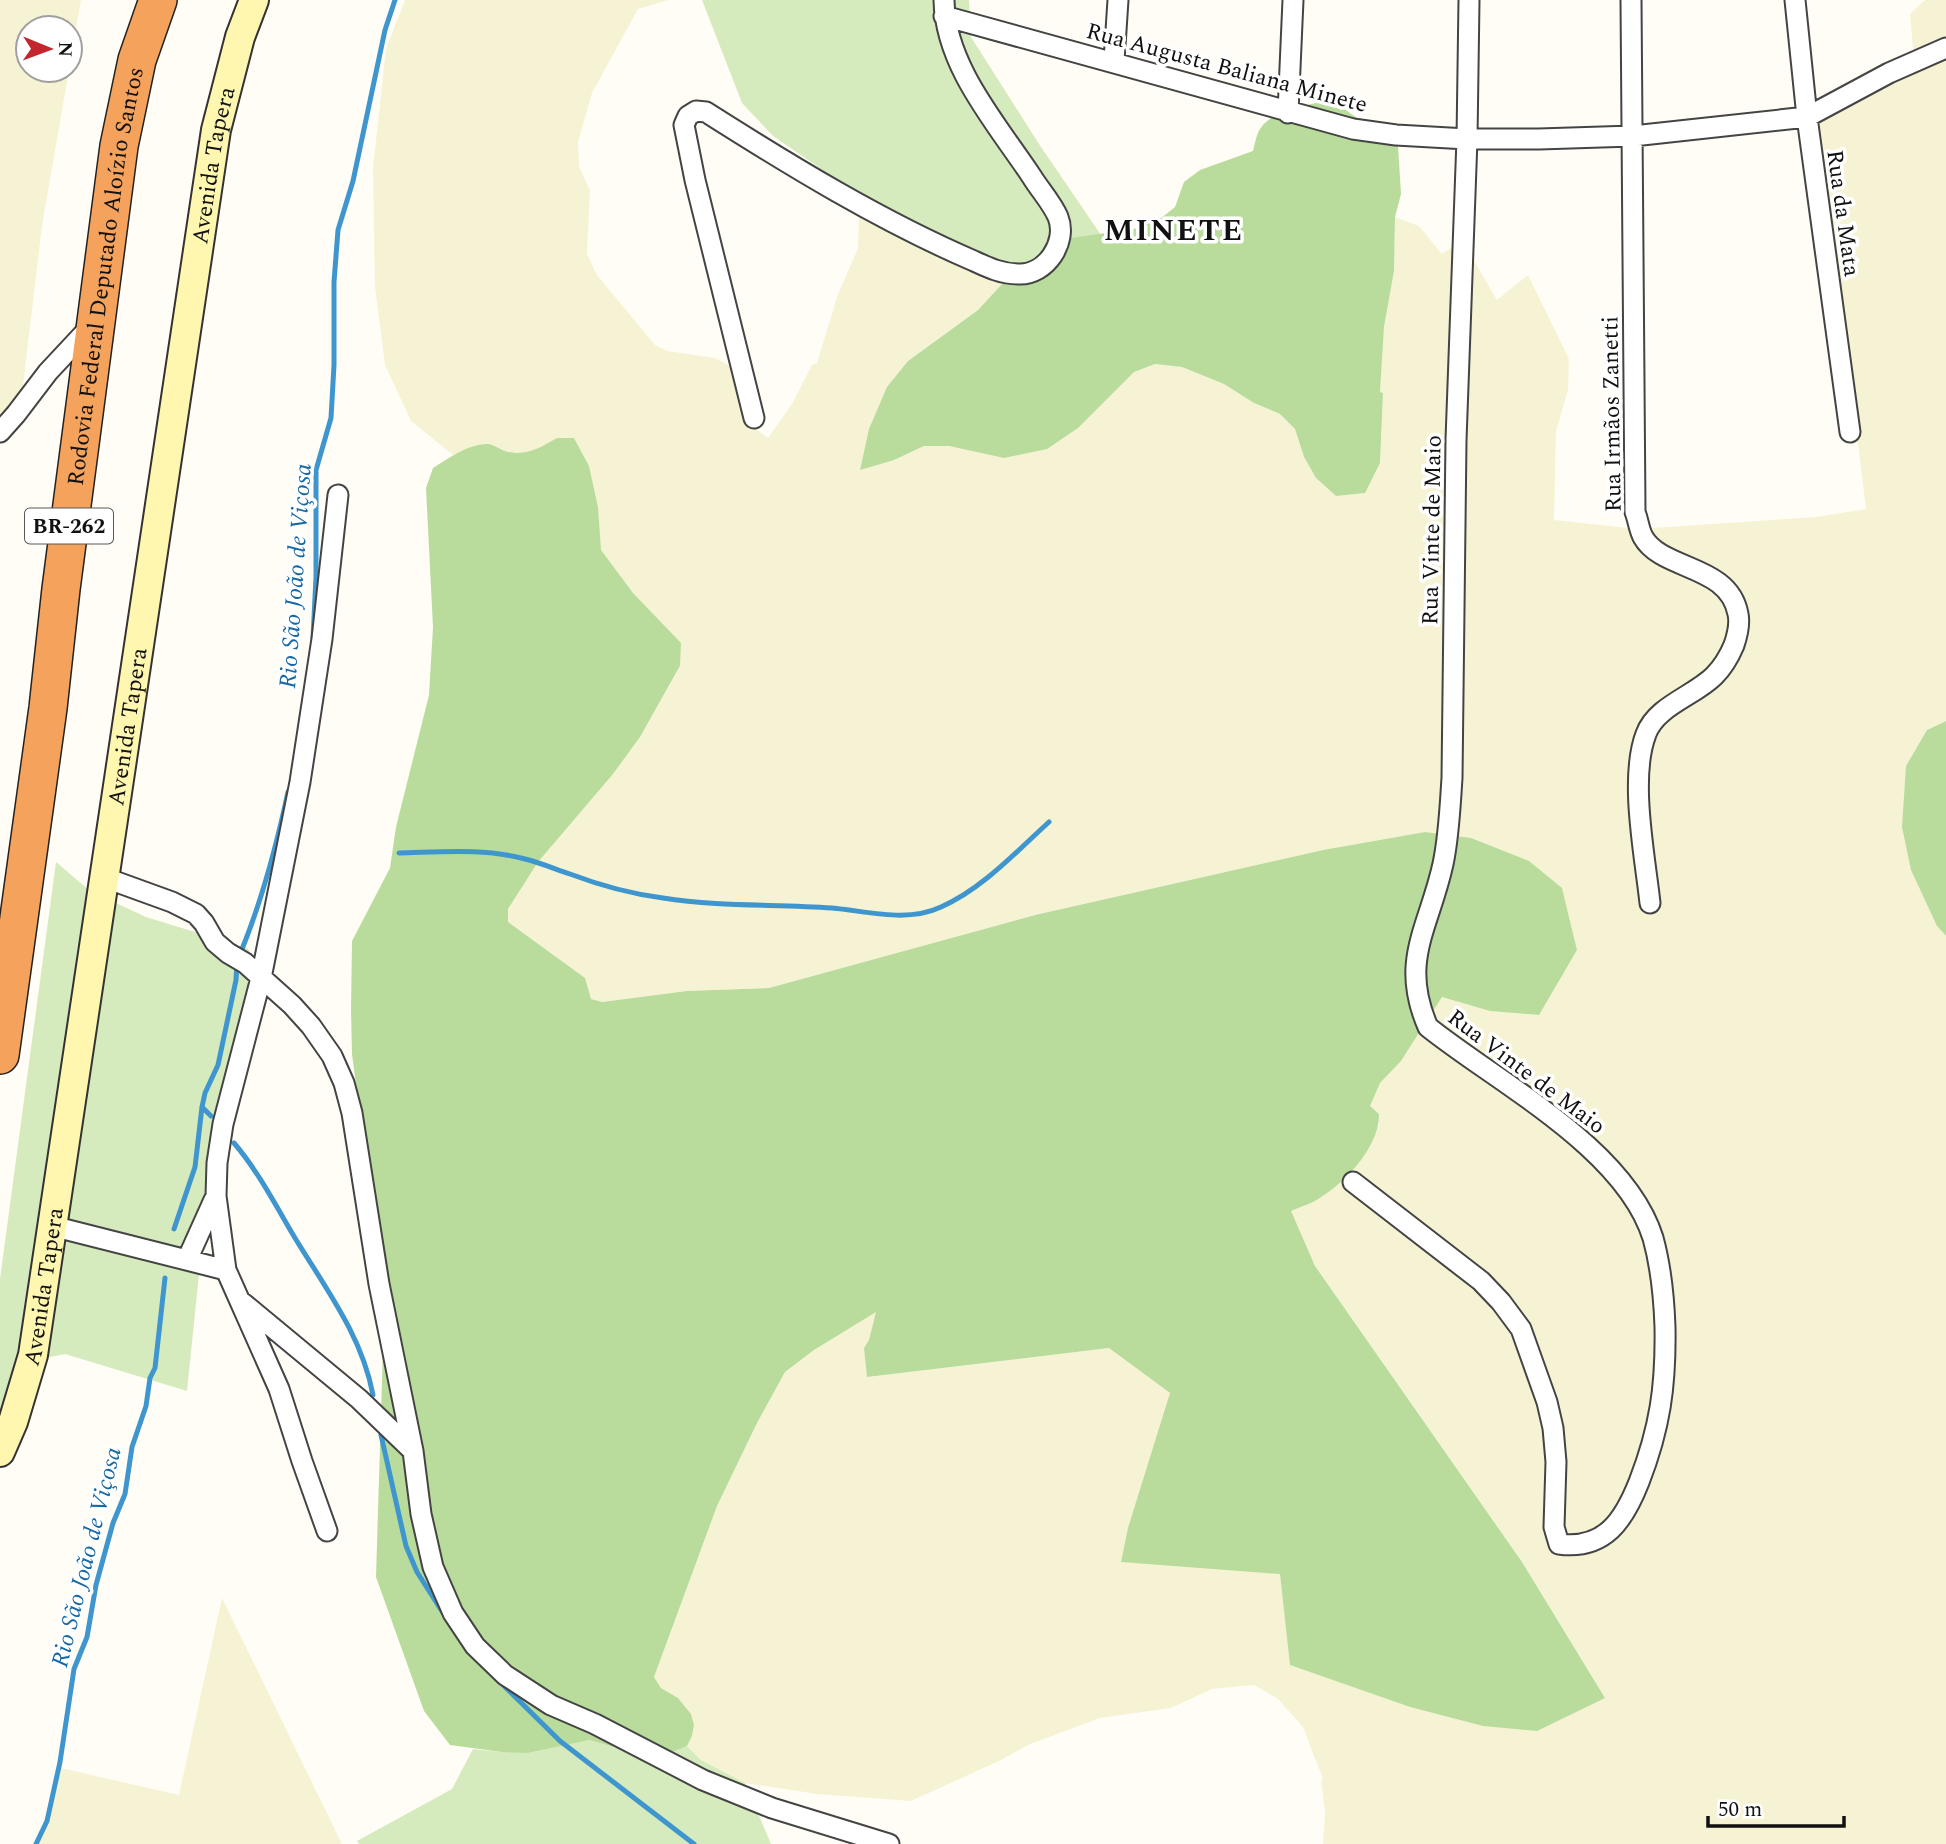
<svg xmlns="http://www.w3.org/2000/svg" width="1946" height="1844" font-family="Spectral,serif">
  <style>
    .farmland { fill: #f6f3d4 }
    .green { fill: #d5ebbd }
    .forest { fill: #b9dc9c }
    .lines { fill: none; stroke-linecap: round; stroke-linejoin: round }
    .stream { stroke: #3f96cf; stroke-width: 5 }
    .street-casing { stroke: #444; stroke-width: 23 }
    .secondary-casing { stroke: #333; stroke-width: 32 }
    .highway-casing { stroke: #222; stroke-width: 40 }
    .street { stroke: #fff; stroke-width: 19 }
    .secondary { stroke: #fff6b0; stroke-width: 28 }
    .highway { stroke: #f5a25d; stroke-width: 37 }
    .labels { text-anchor: middle; stroke-width: 7; stroke-linejoin: round; paint-order: stroke }
    .shield { fill: #fff; stroke: #585858; stroke-width: 2 }
    .shield-label { font-size: 21px; font-weight: bold; fill: #111 }
    .street-label { font-size: 23px; fill: #111; stroke: #fff }
    .water-label { font-size: 24px; font-style: italic; fill: #1768a6; stroke: #fff }
    .district-label { font-size: 30px; font-weight: bold; letter-spacing: 2px; fill: #111; stroke: #fff }
  </style>
  <rect width="100%" height="100%" fill="#fffdf5"/>
  <!-- farmland -->
  <path class="farmland" d="M0,0H81L70,62V28H28V70H69L42,226L21,402L0,437Z
    M405,0H668L638,9L592,93L578,142L579,167L590,190L587,254L597,275L655,345L667,351L715,358L734,368L749,424L768,438L792,404L812,365L817,363L837,297L858,248L859,216L851,194L1015,270L978,310L908,361L894,460L924,446H949L1004,458L1134,372L1155,364L1182,367L1224,384L1254,403L1280,414L1295,429L1304,457L1316,478L1336,496L1364,493L1380,463L1383,393L1380,392L1384,327L1394,270L1395,217L1419,226L1442,254L1462,240L1497,300L1528,275L1569,359L1568,390L1556,431L1554,520L1637,529L1817,517L1866,509L1853,404L1855,389L1846,356L1826,210L1816,109L1914,60L1910,14L1925,0H1946V721L1927,730L1906,766L1937,926L1946,936V1844H1323L1325,1813L1321,1779H1323L1303,1727L1278,1699L1254,1685L1212,1689L1171,1708L1100,1718L1030,1744L1001,1760L911,1801L817,1794L745,1783L701,1760L687,1746L692,1736L694,1725L691,1714L678,1698L661,1688L654,1677L717,1506L757,1423L785,1372L814,1350L877,1311L869,1340L864,1348L868,1377L1109,1348L1170,1393L1156,1444L1280,1574L1291,1665L1410,1707L1483,1726L1605,1698L1522,1562L1315,1266L1290,1211L1312,1202L1379,1126V1114L1369,1106L1380,1083L1401,1061L1442,997L1490,1011L1538,1015L1577,950L1562,888L1425,832L1323,850L1035,915L769,988L687,991L602,1002L591,999L558,958L507,922L508,909L538,862L613,774L640,737L680,667L633,593L600,550L598,507L589,466L574,438H557L541,448L523,454L505,451L490,444L469,448L453,455L411,421L385,365L375,287L373,168L386,49Z
    M222,1598L342,1844H37L61,1768L179,1795Z"/>
  <!-- green -->
  <path class="green" d="M702,0H969L971,37L1039,144L1101,235L1064,239L1015,270L851,194L839,181L773,136L742,103Z
    M56,862L90,891L146,917L247,948L260,968L227,1134L208,1156L205,1216L187,1391L65,1354L35,1360L0,1447V1279Z
    M589,1740L656,1759L687,1746L701,1760L745,1783L771,1844H359L357,1841L452,1789L473,1749L502,1752Z"/>
  <!-- forest -->
  <path class="forest" d="M1331,100L1398,146L1401,194L1395,217L1394,271L1384,327L1380,392L1383,393L1380,463L1365,493L1336,496L1316,478L1304,457L1295,429L1280,414L1254,403L1224,384L1182,367L1155,364L1134,372L1078,428L1047,449L1004,458L949,446H924L894,460L860,470L869,429L887,387L908,361L978,310L1015,270L1064,239L1134,229L1160,219L1175,207L1184,182L1200,170L1253,151C1255,144 1256,135 1260,129C1272,109 1309,105 1331,100Z
    M557,438H574L589,466L598,507L601,550L633,593L681,643L680,666L640,737L613,774L538,862L508,909V922L585,978L591,999L602,1002L687,991L769,988L1035,915L1323,850L1425,832L1471,838L1529,861L1562,888L1577,950L1539,1015L1490,1011L1442,997L1401,1061L1380,1083L1370,1106L1379,1114C1380,1148 1341,1188 1311,1203C1304,1206 1297,1208 1291,1211L1315,1266L1522,1562L1605,1698L1537,1731L1483,1726L1410,1707L1290,1665L1280,1574L1121,1562L1128,1528L1170,1393L1109,1348L867,1377L864,1348L869,1340L876,1312L814,1350L785,1372L757,1423L717,1506L654,1677L661,1688L678,1698L691,1714L694,1725L692,1736L687,1746L656,1759L589,1740L527,1753L502,1752L450,1745L424,1711L376,1577L383,1348L360,1115L352,1054L351,1010L352,941L390,868L396,827L429,695L433,627L426,488L433,468C449,458 469,443 489,444C494,445 500,449 505,451C524,457 540,448 557,438Z
    M1946,721V936L1937,926L1911,870L1902,827L1906,766L1927,730Z"/>
  <g class="lines">
    <!-- stream -->
    <path class="stream" d="M313,638L316,577V470L331,418L334,365V282L338,230L353,181L385,30L395,0
      M399,853C442,852 484,848 525,859C541,863 555,869 570,874C599,885 632,894 663,898C718,907 775,904 832,908C867,911 907,923 941,907C982,889 1016,852 1049,822
      M240,954C262,901 276,848 288,792
      M202,1107L211,1116
      M234,1143C258,1171 276,1206 295,1238C326,1289 362,1336 373,1395
      M174,1229L195,1167L202,1107L205,1093L218,1065L236,980L237,963
      M381,1435L406,1546L417,1572L445,1616
      M498,1680L560,1741L694,1844
      M36,1844L47,1821L60,1762L74,1669L87,1637L96,1585L113,1523L125,1494L132,1447L146,1406L150,1378L155,1368L165,1278"/>
    <defs>
      <path id="street" d="M1631,0L1635,512C1638,519 1639,530 1643,537C1662,571 1729,564 1738,614C1740,623 1737,636 1734,645C1729,657 1723,667 1714,676C1694,696 1656,706 1646,734C1629,778 1645,856 1650,903
        M1795,0L1807,117L1850,432
        M944,16L1353,129L1396,135L1467,139H1539L1633,136L1807,117L1889,73L1946,48
        M1114,61L1118,0
        M1288,113L1293,0
        M754,418L695,180L684,125L688,116L696,111L706,112C791,166 881,221 974,261C989,268 1002,274 1019,274C1046,275 1068,242 1058,217C1052,203 1040,190 1032,177C997,124 945,66 944,0
        M0,432L16,414L48,372L91,326
        M103,877L172,902L196,914L204,923L215,942L228,953L245,963L292,1005L311,1026L332,1056L344,1083L352,1113L379,1284L413,1451L421,1514L433,1567L453,1613L475,1646L505,1675L551,1705L595,1724L703,1780L772,1808L889,1844
        M1353,1182L1481,1281L1501,1302L1521,1329L1547,1402L1553,1428L1556,1462L1554,1527L1559,1544C1605,1550 1624,1520 1639,1482C1660,1428 1666,1386 1665,1327C1664,1298 1661,1267 1653,1238C1625,1148 1498,1083 1428,1027C1399,961 1429,928 1443,864C1449,836 1450,807 1452,778L1456,440L1467,139L1469,0
        M52,1226L226,1270
        M187,1260L214,1200
        M243,1303L359,1399L413,1451
        M327,1531L302,1461L279,1389L226,1270L216,1196L217,1163L223,1124L261,978L300,782L322,639L338,495"/>
      <g id="secondary">
        <path id="s1" d="M0,1452L13,1422L33,1355L216,130L240,37L254,0"/>
      </g>
      <g id="highway">
        <path id="s2" d="M0,1055L48,708L61,589L119,146L137,60L158,0"/>
      </g>
    </defs>
    <!-- street casing -->
    <use href="#street" class="street-casing"/>
    <!-- secondary casing -->
    <use href="#secondary" class="secondary-casing"/>
    <!-- highway casing -->
    <use href="#highway" class="highway-casing"/>
    <!-- street -->
    <use href="#street" class="street"/>
    <!-- secondary -->
    <use href="#secondary" class="secondary"/>
    <!-- highway -->
    <use href="#highway" class="highway"/>
  </g>
  <g class="labels">
    <!-- shield labels -->
    <rect class="shield" x="25" y="508.5" width="88" height="35" rx="5"/>
    <g class="shield-label">
      <text x="69" y="533">BR-262</text>
    </g>
    <!-- street labels -->
    <g class="street-label">
      <text transform="translate(1227 67) rotate(15)" y="8">Rua Augusta Baliana Minete</text>
      <text dy="8" stroke="none"><textPath href="#s1" startOffset="1306">Avenida Tapera</textPath></text>
      <text transform="translate(1844 213) rotate(82)" y="8">Rua da Mata</text>
      <text dy="8" stroke="none"><textPath href="#s2" startOffset="786">Rodovia Federal Deputado Aloízio Santos</textPath></text>
      <text transform="translate(1611 414) rotate(-91)" y="8">Rua Irmãos Zanetti</text>
      <text transform="translate(1431 530) rotate(-89)" y="8">Rua Vinte de Maio</text>
      <text dy="8" stroke="none"><textPath href="#s1" startOffset="738">Avenida Tapera</textPath></text>
      <text transform="translate(1527 1071) rotate(37)" y="8">Rua Vinte de Maio</text>
      <text dy="8" stroke="none"><textPath href="#s1" startOffset="172">Avenida Tapera</textPath></text>
    </g>
    <!-- water labels -->
    <g class="water-label">
      <text transform="translate(295 576) rotate(-86)" y="8">Rio São João de Viçosa</text>
      <text transform="translate(86 1557) rotate(-76)" y="8">Rio São João de Viçosa</text>
    </g>
    <!-- district labels -->
    <g class="district-label">
      <text x="1174" y="240">MINETE</text>
    </g>
  </g>
  <!-- north arrow -->
  <g transform="translate(49 49) rotate(91)"><circle r="33" fill="#ffffff" stroke="#a0a0a0" stroke-width="2"/>
  <path d="M0-5L12 26L0 18L-12 26Z" fill="#c4262e"/>
  <text y="-10" font-size="19" font-weight="bold" text-anchor="middle" fill="#111111">N</text>
  </g>
  <!-- scale -->
  <path d="M1708 1816v10h136v-10" fill="none" stroke="#111111" stroke-width="3.5"/>
  <text x="1718" y="1816" font-size="21" fill="#111111" stroke="#ffffff" stroke-width="5" paint-order="stroke">50 m</text>
</svg>
